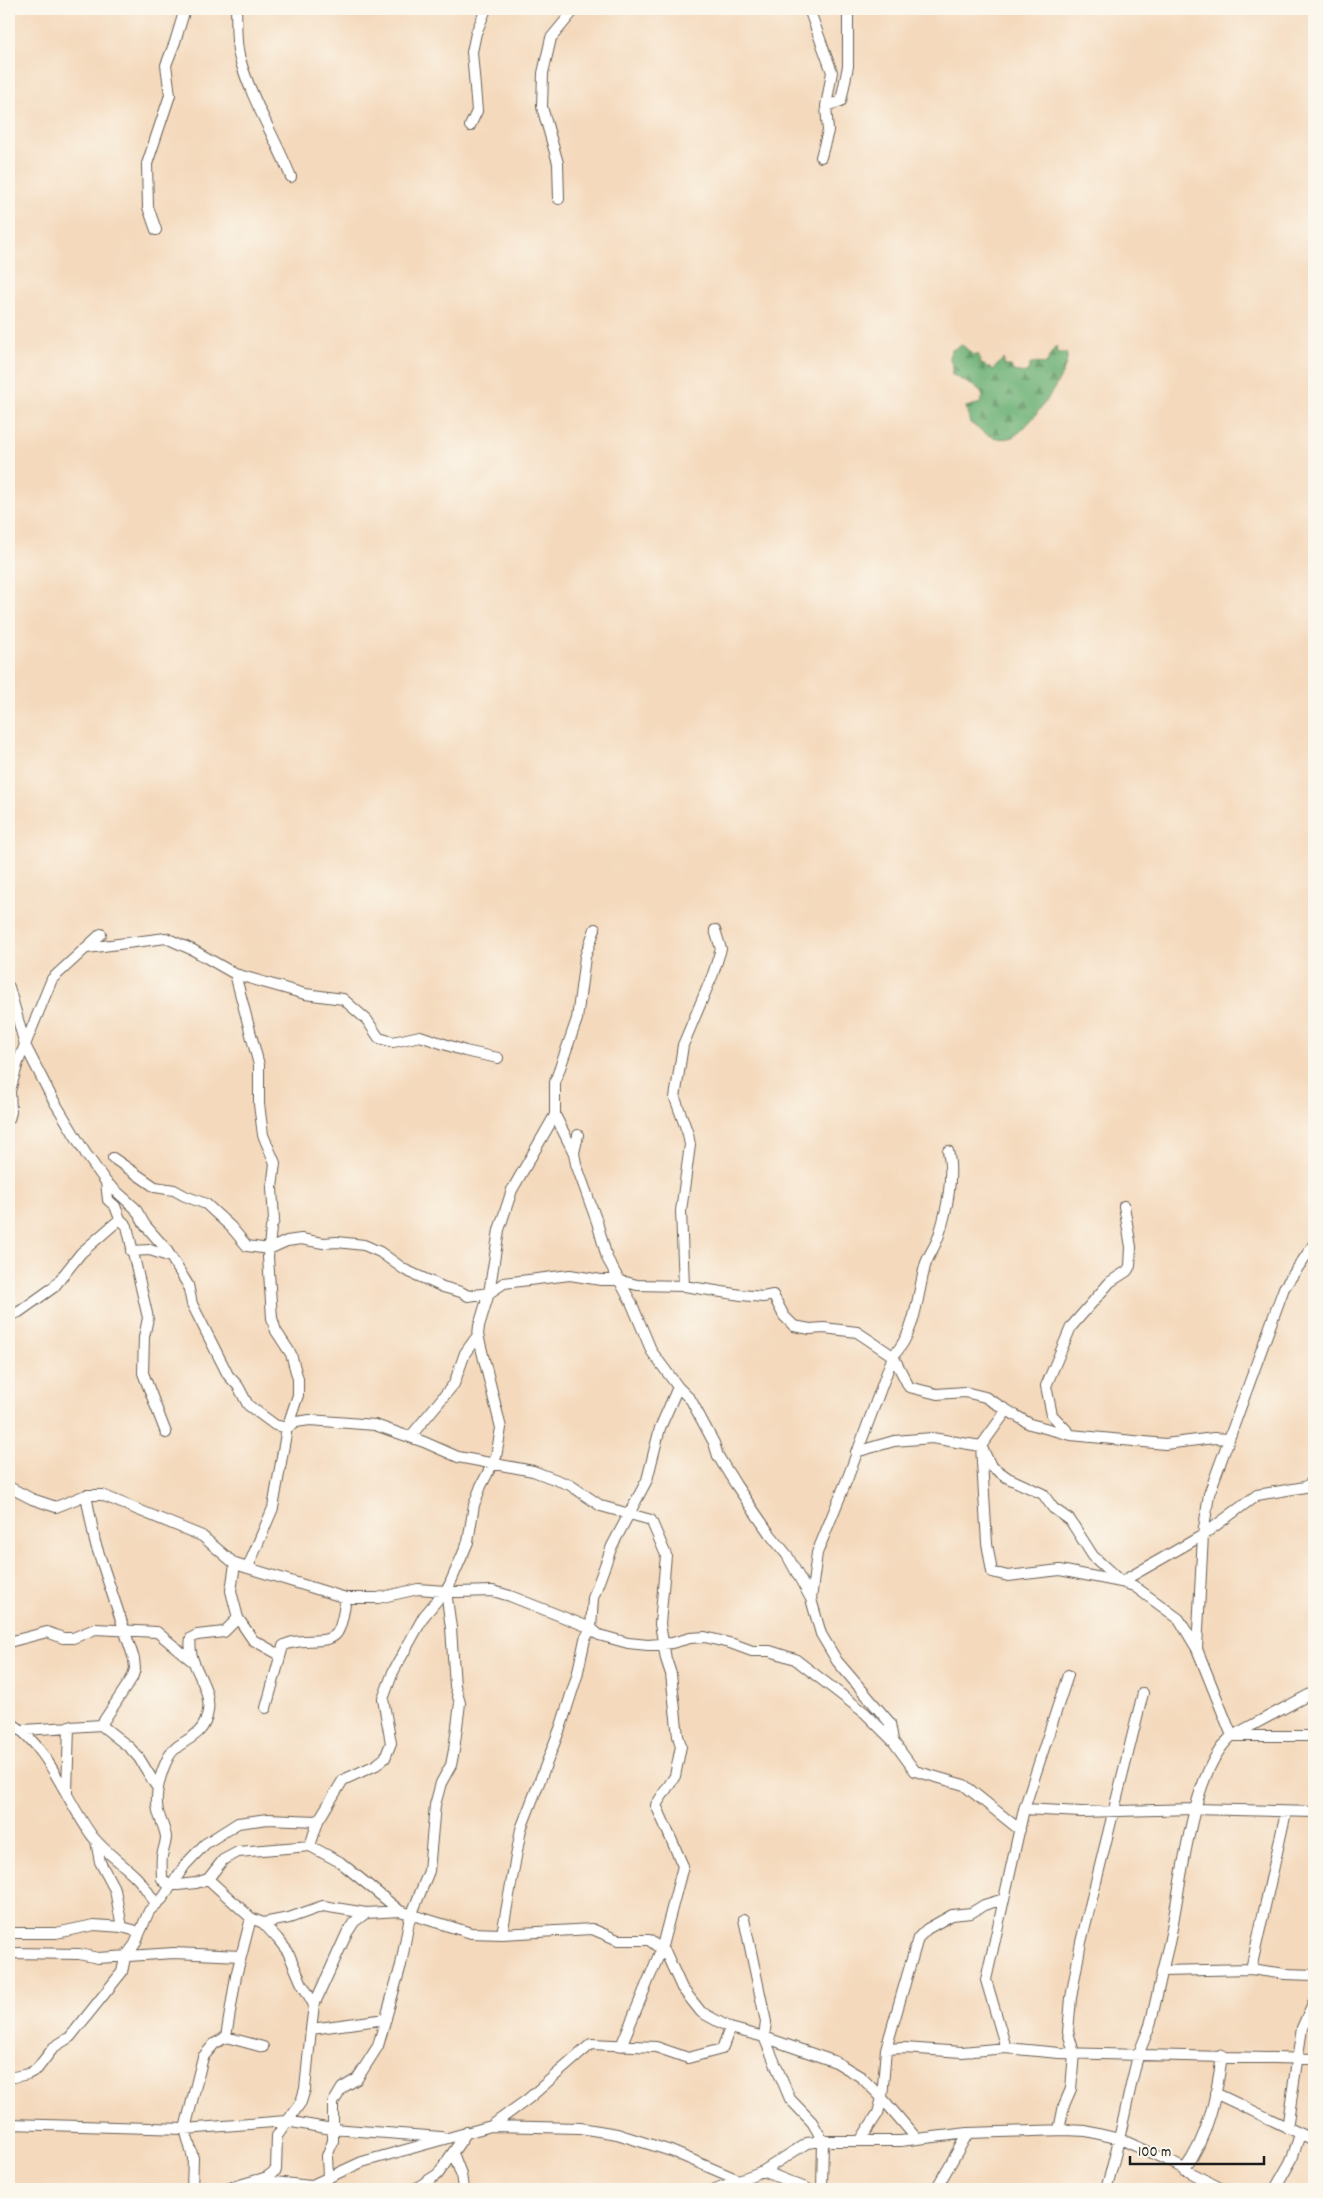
<svg xmlns="http://www.w3.org/2000/svg" width="1323" height="2198" font-family="Dekko,sans-serif">
  <style>
    .forest { fill: url(#forest-firs); stroke: #446648 }
    .lines { fill: none; stroke-linecap: round; stroke-linejoin: round }
    .minor-casing { stroke: #685e54; stroke-width: 12 }
    .minor { stroke: #fff; stroke-width: 10 }
  </style>
  <defs>
    <pattern id="forest-firs" width="22" height="20" patternUnits="userSpaceOnUse" patternTransform="scale(1.25)"><rect width="22" height="20" fill="#6cb074"/><path d="M5 1l3.5 6h-7zM16 11l3.5 6h-7z" fill="#588e5e"/></pattern>
  </defs>
  <rect width="100%" height="100%" fill="#fbf7ec"/>
  <filter id="ink" filterUnits="userSpaceOnUse"><feTurbulence type="fractalNoise" baseFrequency=".02" numOctaves="2"/><feDisplacementMap in="SourceGraphic" scale="10" xChannelSelector="R" yChannelSelector="G"/><feConvolveMatrix kernelMatrix="1 2 1 2 8 2 1 2 1" color-interpolation-filters="sRGB"/></filter>
  <filter id="wash" filterUnits="userSpaceOnUse"><feTurbulence type="fractalNoise" baseFrequency=".0096" numOctaves="4" result="noise"/><feDisplacementMap in="SourceGraphic" scale="20" xChannelSelector="R" yChannelSelector="G"/><feGaussianBlur stdDeviation="1.12" result="paint"/><feColorMatrix in="noise" values="0 0 0 0 0 0 0 0 0 0 0 0 0 0 0 0 0 1.4 0 .05"/><feComposite in="paint" operator="in"/></filter>
  <g filter="url(#wash)">
    <rect width="100%" height="100%" fill="#f4d9bc"/>
    <!-- forest -->
    <path class="forest" d="M962,345L974,355H979L980,363L993,370L1003,359L1005,366H1011L1013,371L1027,373L1031,363L1047,364L1049,357L1056,346L1057,353H1066C1075,366 1027,432 1012,437C995,443 982,431 970,423L966,407L981,403L983,396L979,389L951,374L953,367L949,357L952,350Z"/>
  </g>
  <g filter="url(#ink)">
    <g class="lines">
      <defs>
        <path id="minor" d="M236,9C237,24 235,44 240,59C252,101 275,137 291,177
          M809,9L832,72L826,106L828,131L821,157
          M826,106L841,101L848,66V9
          M470,126L477,111L472,52L476,33L486,9
          M559,199L558,163L542,107L543,73L551,38L575,9
          M156,230L148,207L147,164L170,95L166,65L175,42L185,9
          M87,948L166,938L193,950L235,974L305,994L343,999L367,1020L379,1038L393,1042L420,1036L465,1051L498,1058
          M235,974L259,1065V1104L263,1135L275,1163L272,1188L274,1220L271,1228L268,1257L272,1318L276,1331L291,1354L298,1379V1395L287,1428L273,1508L248,1567
          M9,987L25,1045L51,1096L86,1154L106,1182L135,1208L145,1225L166,1249L188,1285L192,1304L228,1375L238,1386L248,1405L275,1425L287,1428L296,1422L310,1420L375,1425L424,1442L458,1457L533,1471L570,1485L601,1506L651,1520L666,1555L660,1624L666,1659L671,1674L678,1736L681,1746L675,1776L656,1805L683,1866L661,1950L621,2046
          M555,1115L574,1153
          M9,1119L11,1112L10,1091L18,1062L52,979L101,934
          M113,1158L155,1187L174,1190L185,1196L206,1204L231,1227L247,1246L269,1249L287,1241L301,1239L323,1243L337,1242L364,1245L380,1252L405,1270L443,1287L461,1292L468,1296L489,1293L504,1283L570,1275L601,1280H618L637,1285L684,1286L741,1295L763,1297L773,1295L784,1316L794,1326L810,1329L824,1328L857,1332L893,1356L909,1387L937,1394L965,1392L985,1397L1030,1424L1071,1435L1165,1444L1214,1438L1229,1439
          M120,1219L127,1226L148,1318L144,1337L143,1373L166,1433
          M1314,1244L1284,1288L1209,1494L1203,1535L1197,1649L1232,1736L1314,1692
          M131,1251L150,1250L171,1257
          M684,1286L681,1211L690,1145L688,1134L675,1098L683,1045L713,974L721,949L715,930
          M9,1316L19,1312L54,1287L81,1253L120,1219L115,1206L108,1200L106,1182
          M678,1387L691,1400L714,1443L718,1456L736,1485L769,1533L787,1555L811,1599L821,1634L837,1661L890,1723L893,1740
          M1007,1410L981,1446L987,1543L992,1572L1008,1576L1060,1570L1121,1582L1203,1535L1257,1495L1305,1487L1314,1481
          M9,1418V1419
          M1070,1434L1052,1415L1046,1386L1071,1327L1110,1282L1127,1271L1130,1266L1131,1247L1124,1206
          M410,1437L454,1384L465,1353L478,1335L479,1326L489,1293L499,1230L512,1190L555,1115V1082L577,1019L585,957L595,929
          M983,1450L991,1466L1008,1478L1043,1494L1053,1508L1070,1520L1093,1556L1121,1582L1134,1586L1179,1619L1197,1649
          M856,1452L894,1441L932,1438L981,1446
          M9,1487L32,1499L56,1507L86,1495H102L202,1536L235,1564L346,1598H378L418,1589L458,1592L493,1591L510,1596L591,1628L599,1635L628,1643L648,1645L672,1643L690,1638L705,1637L733,1644L752,1651H770L795,1659L865,1713L893,1741L915,1771L964,1785L1020,1830
          M235,1564L231,1591L238,1618L253,1640L280,1655
          M811,1599L817,1553L848,1477L893,1356C916,1332 917,1297 925,1266C928,1255 936,1246 939,1235C947,1211 954,1175 948,1151
          M238,1618L224,1632L197,1635L191,1638C186,1665 212,1684 208,1711C204,1741 179,1738 169,1756C161,1771 154,1794 158,1811C160,1820 165,1828 166,1837C166,1843 163,1850 162,1856C161,1863 162,1871 162,1879L167,1884L178,1885L196,1883L208,1879L223,1860L238,1852L310,1846L340,1862L400,1911L471,1933L502,1934L592,1929L618,1940H649L666,1953L682,1988L701,2012L730,2028L764,2037L836,2062L861,2077L882,2098L917,2139
          M9,1642L47,1632L63,1638H73L95,1629L157,1632L192,1661
          M266,1708L283,1646C298,1636 327,1646 337,1633C343,1624 344,1608 346,1598
          M11,1723C49,1746 67,1803 93,1837C106,1853 122,1863 136,1877C144,1885 150,1895 156,1904
          M101,1725L130,1748L139,1758L158,1789
          M24,1730L101,1725L132,1678L135,1669L134,1659L95,1542L86,1495
          M67,1792L69,1726
          M1024,1809L1081,1812L1194,1809L1314,1812
          M96,1841L100,1862L115,1890L122,1927L133,1930L139,1934
          M310,1846L318,1821L343,1780L376,1765L385,1758L391,1743L383,1699L393,1672L424,1616L449,1586L468,1542L474,1505L481,1486L496,1457L501,1428L478,1335
          M208,1879L251,1918L263,1923L277,1938L288,1952L301,1982L314,2005
          M366,1913L354,1922L347,1933L314,2005L311,2029L386,2019
          M744,1919L766,2022L764,2037L790,2099L812,2122L823,2141L822,2189
          M263,1923L289,1918L323,1906L366,1913L400,1911
          M9,1933H56L94,1925L122,1927
          M502,1934L521,1829L561,1726L577,1676L585,1639L591,1628L593,1598L612,1546L647,1480L660,1428L678,1387L652,1352L631,1302L607,1258L597,1222L576,1164L574,1153L578,1135
          M9,1953L79,1954L98,1958L174,1953L241,1956
          M1251,1969L1286,1812
          M1162,1971L1251,1969L1285,1974L1314,1975
          M226,2037L263,2047
          M1006,2048L986,1980L1024,1809L1068,1675
          M886,2049L904,2048L962,2052L1006,2048L1059,2053L1314,2059
          M9,2078L28,2074L37,2069L54,2047L70,2037L122,1972L125,1958L135,1944L149,1911L163,1898L185,1865L205,1844L238,1823L268,1819L318,1821
          M1215,2093L1314,2140
          M9,2124L185,2129L286,2121L332,2129L441,2137
          M491,2126L528,2099L591,2044L656,2047L688,2058L722,2049L730,2028
          M1287,2128L1302,2028L1314,2001
          M1059,2130L1064,2105L1071,2089L1074,2053L1068,2032L1071,1998L1081,1942L1143,1693
          M860,2141L878,2113L882,2098L886,2049L918,1938L927,1929L952,1915L971,1913L984,1905L1004,1899
          M453,2153L461,2174L463,2189
          M1184,2170C1208,2138 1217,2094 1222,2055
          M763,2171L808,2189
          M258,2180L267,2177L276,2170L277,2136L301,2102L305,2089L311,2029
          M192,2189L193,2158L185,2129L203,2057L214,2044L226,2037L236,1976L251,1918
          M225,2189L257,2180L310,2186L362,2162L491,2126L580,2128L617,2134L671,2151L741,2181
          M325,2189L328,2177L327,2156L333,2141V2103L342,2088L357,2079L378,2046L401,1965L409,1921L429,1871L435,1805L441,1783L451,1765L454,1750L460,1703L455,1686L451,1628L446,1591
          M415,2189L438,2174L467,2132
          M715,2189L763,2171L807,2143L823,2141H900L968,2133L1065,2130L1086,2131L1120,2139L1169,2161L1222,2189
          M936,2189L968,2133
          M1106,2189C1119,2147 1126,2103 1137,2060C1140,2048 1146,2037 1150,2025C1157,1998 1162,1970 1169,1943C1181,1890 1190,1771 1232,1736H1314
          M1275,2189L1292,2159L1300,2134"/>
      </defs>
      <!-- minor casing -->
      <use href="#minor" class="minor-casing"/>
      <!-- minor -->
      <use href="#minor" class="minor"/>
    </g>
  </g>
  <!-- margin -->
  <rect width="1323" height="2198" fill="none" stroke="#fbf7ec" stroke-width="30"/>
  <!-- scale -->
  <path d="M1130 2156v8h134v-8" fill="none" stroke="#1c1c1c" stroke-width="2.5"/>
  <text x="1138" y="2156" font-size="15" fill="#1c1c1c" stroke="#fbf7ec" stroke-width="4" paint-order="stroke">100 m</text>
</svg>
